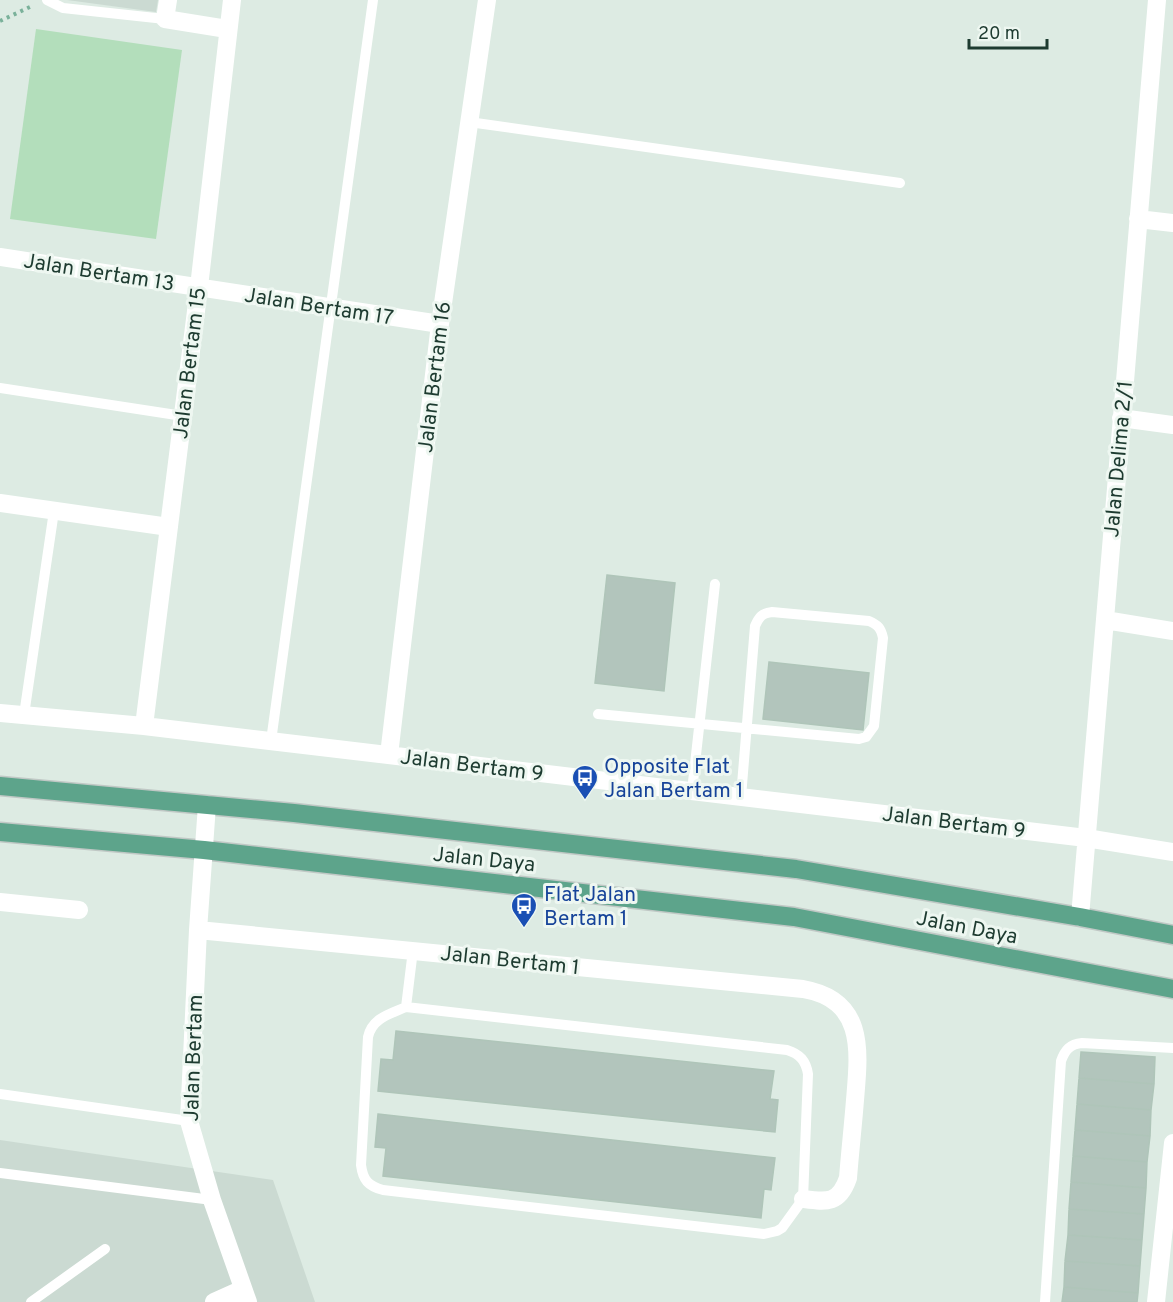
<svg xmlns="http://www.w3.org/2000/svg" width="1173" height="1302" font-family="Overpass,sans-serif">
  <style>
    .built { fill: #cbdad2 }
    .green { fill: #b3debb }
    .building { fill: #b2c5bc; stroke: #afc5b9; stroke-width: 1.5 }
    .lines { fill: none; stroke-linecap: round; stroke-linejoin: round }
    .primary-casing { stroke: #c0c8c5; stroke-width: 21 }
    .path { stroke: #7ab19a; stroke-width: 4; stroke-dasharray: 3 4.5; stroke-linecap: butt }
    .lane { stroke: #fff; stroke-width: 10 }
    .street { stroke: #fff; stroke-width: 18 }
    .primary { stroke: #5da48b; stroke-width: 18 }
    .labels { text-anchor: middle; stroke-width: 6; stroke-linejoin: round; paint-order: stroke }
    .street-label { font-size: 21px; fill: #1d3b30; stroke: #eef7f1 }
    .transit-label { font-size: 21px; fill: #164399; stroke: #eef7f1; text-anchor: start }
  </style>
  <rect width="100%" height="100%" fill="#ddebe3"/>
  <!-- built -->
  <path class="built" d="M67,0H158L156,12Z
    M0,1140L273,1180L315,1302H0Z"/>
  <!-- green -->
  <path class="green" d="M36,29L182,50L156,239L10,219Z"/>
  <!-- building -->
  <path class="building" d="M607,575L675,583L664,691L595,683Z
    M769,662L869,673L863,730L763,719Z
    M396,1031L774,1071L770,1099L778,1100L775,1132L378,1091L381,1059L393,1060Z
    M1081,1052L1155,1057L1154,1084L1079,1078Z
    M1079,1078L1154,1084L1151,1110L1077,1104Z
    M1077,1104L1151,1110L1150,1136L1075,1130Z
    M378,1114L775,1158L771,1190L764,1189L761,1218L383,1176L386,1148L375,1147Z
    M1075,1130L1150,1136L1147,1162L1073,1156Z
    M1073,1156L1147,1162L1146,1188L1071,1182Z
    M1071,1182L1146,1188L1144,1214L1069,1209Z
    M1069,1209L1144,1214L1142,1240L1068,1235Z
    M1068,1235L1142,1240L1140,1266L1065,1261Z
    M1065,1261L1140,1266L1138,1293L1064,1287Z
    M1064,1287L1138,1293L1137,1302H1062Z"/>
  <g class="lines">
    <defs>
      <path id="primary" d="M0,786L294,813L796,869L1080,917L1173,935
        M0,832L204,850L794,917L1173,989"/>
    </defs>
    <!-- primary casing -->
    <use href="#primary" class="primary-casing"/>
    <!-- path -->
    <path class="path" d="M0,21L32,6"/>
    <!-- lane -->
    <path class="lane" d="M47,0L63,8L165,19
      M469,122L900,183
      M0,388L183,416
      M598,714L859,739L866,737L874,726L883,638C881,628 878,625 869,621L772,612C762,613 759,617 755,626L741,797
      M24,715L54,511
      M271,741L373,0
      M692,791L715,584
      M406,1007L787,1050C800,1054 806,1061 808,1074L803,1199L782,1228L777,1231L764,1234L383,1190C368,1186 363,1180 361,1165L368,1037C372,1018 390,1014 406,1007Z
      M406,1007L413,950
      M0,1094L189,1121
      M0,1173L212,1200
      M31,1302L105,1249
      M1045,1302L1061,1061C1065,1050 1070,1044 1082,1043L1173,1048"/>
    <!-- street -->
    <path class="street" d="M168,0L165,19L227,29
      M1138,219L1173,223
      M0,257L440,324
      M1121,418L1173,425
      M0,503L169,527
      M1105,620L1173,631
      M0,713L144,726L1086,838L1173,852
      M144,726L199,287L232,0
      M389,755L440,324L487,0
      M207,805L198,930L189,1121L212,1200L248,1302
      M0,902L79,910
      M1080,917L1157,0
      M198,930L803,989C866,1000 859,1052 855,1100C853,1126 850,1152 848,1178C839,1204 827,1202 803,1199
      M214,1302L243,1289
      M1156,1302L1173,1143"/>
    <!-- primary -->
    <use href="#primary" class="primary"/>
  </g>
  <!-- icons -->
  <defs>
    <symbol id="bus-pin" viewBox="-11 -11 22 30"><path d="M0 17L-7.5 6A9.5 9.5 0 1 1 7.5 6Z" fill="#1a4fb4" stroke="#eef7f1"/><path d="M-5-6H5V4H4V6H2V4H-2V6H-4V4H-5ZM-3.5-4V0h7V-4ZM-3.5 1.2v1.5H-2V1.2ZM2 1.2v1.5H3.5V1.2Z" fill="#fff"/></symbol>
  </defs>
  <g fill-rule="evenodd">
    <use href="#bus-pin" x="570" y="763" width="30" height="40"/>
    <use href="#bus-pin" x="509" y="891" width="30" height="40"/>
  </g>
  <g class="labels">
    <!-- street labels -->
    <g class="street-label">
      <text transform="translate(99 272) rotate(9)" y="7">Jalan Bertam 13</text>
      <text transform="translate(319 306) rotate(9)" y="7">Jalan Bertam 17</text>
      <text transform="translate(189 363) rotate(-83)" y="7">Jalan Bertam 15</text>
      <text transform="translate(434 377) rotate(-83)" y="7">Jalan Bertam 16</text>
      <text transform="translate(1118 459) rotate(-85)" y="7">Jalan Delima 2/1</text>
      <text transform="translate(472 765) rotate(7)" y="7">Jalan Bertam 9</text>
      <text transform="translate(954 822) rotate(7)" y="7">Jalan Bertam 9</text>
      <text transform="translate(484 859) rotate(6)" y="7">Jalan Daya</text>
      <text transform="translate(967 927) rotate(11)" y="7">Jalan Daya</text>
      <text transform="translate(510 960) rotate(6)" y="7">Jalan Bertam 1</text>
      <text transform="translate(193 1058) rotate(-88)" y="7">Jalan Bertam</text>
    </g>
    <!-- transit labels -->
    <g class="transit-label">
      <text x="604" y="773">Opposite Flat<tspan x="604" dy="24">Jalan Bertam 1</tspan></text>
      <text x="544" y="901">Flat Jalan<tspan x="544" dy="24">Bertam 1</tspan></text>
    </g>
  </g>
  <!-- scale -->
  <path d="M969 39v9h78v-9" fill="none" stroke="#1d3b30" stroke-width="3"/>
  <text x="978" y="39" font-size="18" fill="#1d3b30" stroke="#eef7f1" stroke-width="4.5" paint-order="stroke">20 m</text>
</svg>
